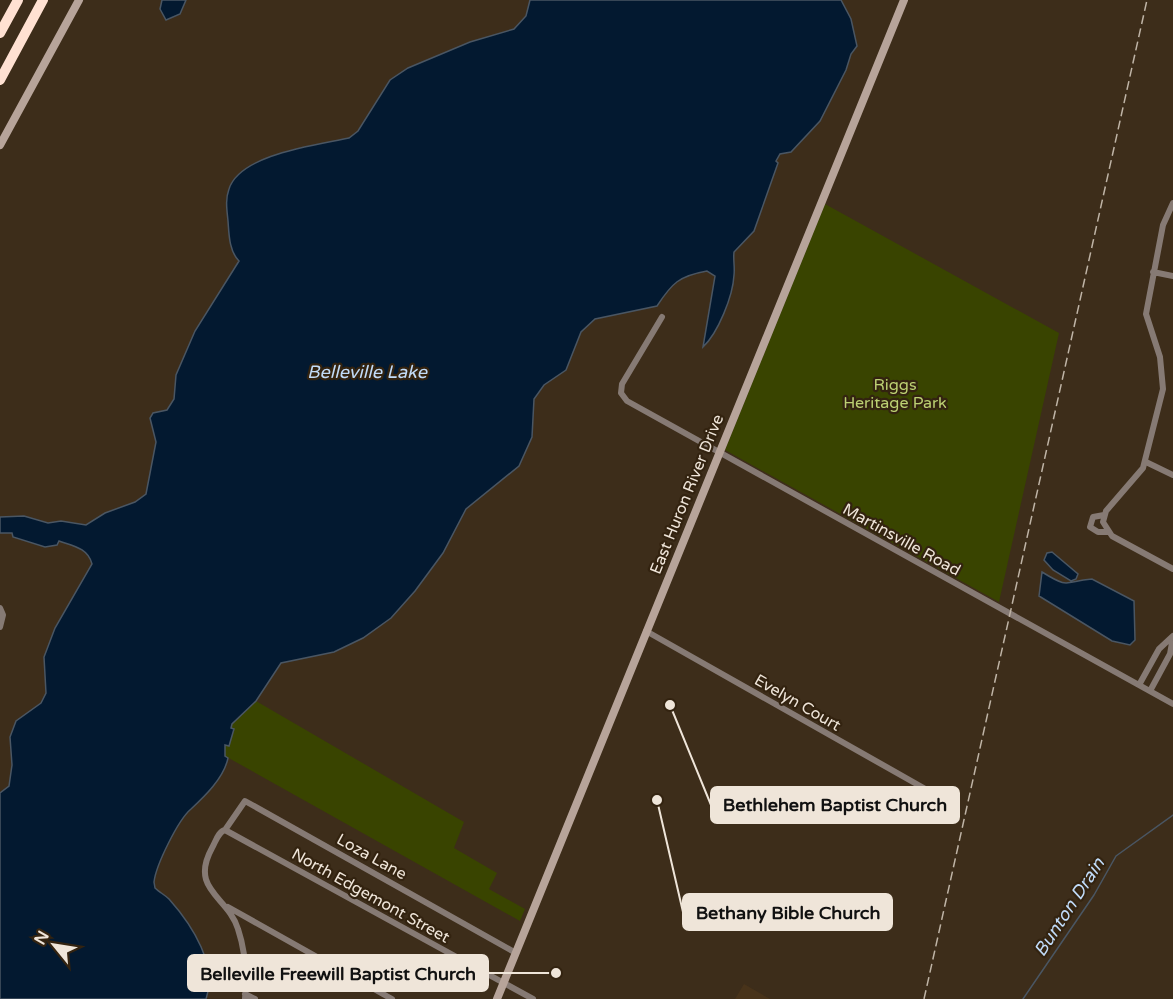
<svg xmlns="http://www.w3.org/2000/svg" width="1173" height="999" font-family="'Varela Round',sans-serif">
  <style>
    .built { fill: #48331a }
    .green { fill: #394400 }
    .water { fill: #031930; stroke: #4a5663; stroke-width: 1.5 }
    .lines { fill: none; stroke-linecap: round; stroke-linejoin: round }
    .stream { stroke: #4a5663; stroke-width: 1.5 }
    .street { stroke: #867a74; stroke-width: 6 }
    .secondary { stroke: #b7a49a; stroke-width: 8 }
    .highway { stroke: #ffe1d2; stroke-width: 10 }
    .rail { stroke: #bfb4a6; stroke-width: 1.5; stroke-dasharray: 9 4.5; stroke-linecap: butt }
    .labels { text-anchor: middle; stroke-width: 4.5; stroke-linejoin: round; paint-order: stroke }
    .park-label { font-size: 16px; fill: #bcd072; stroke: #332310 }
    .street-label { font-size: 16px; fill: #efe5d9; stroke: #332310 }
    .water-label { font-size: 18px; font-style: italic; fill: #c1dbf8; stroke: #332310 }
    .leader { fill: none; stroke: #efe5d9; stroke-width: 2 }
    .callout-dot { fill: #efe5d9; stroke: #332310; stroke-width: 2 }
    .callout { fill: #efe5d9; stroke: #efe5d9; stroke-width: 2 }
    .callout-label { font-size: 18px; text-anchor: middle; font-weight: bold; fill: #111 }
  </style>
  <rect width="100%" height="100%" fill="#3d2d1a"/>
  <!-- built -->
  <path class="built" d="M744,984L770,999H735Z"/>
  <!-- green -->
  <path class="green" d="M825,204L1059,333L999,602L725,450Z
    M256,701L464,822L454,848L497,873L489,889L525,909L520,921L225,756V745L228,746L234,729L230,728L232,724Z"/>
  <!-- water -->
  <path class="water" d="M162,0H186L180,14L166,20L160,9Z
    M530,0H841L851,19L857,46L851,54L846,70L820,121L791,152L780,154L776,161L778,163L754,231L734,252C733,260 735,267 734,275C733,296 718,333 703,347L715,276L707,271C679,276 672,283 657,306L595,319L581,332L566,370L544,385L534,399L532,437L519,466L466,509L443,553L415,591L391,618L363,638L334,652L281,663L256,701L232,724L231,728L234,729L229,746L225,745V756L228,758C224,778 204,797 191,809C178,820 156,865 154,882L155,888C159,892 165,895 169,899C193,926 218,966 206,999H0V793L9,786L12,765L10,737L16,721L41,703L46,693L44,657L55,628L92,564C88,548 73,546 59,541L57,545L45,547L13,537L12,533H0V517L24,516L48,523L61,521L86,525L105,513L135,502L146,494L156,442L150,418L153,413L167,410L174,399L176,375L195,331L239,261C229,251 229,234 228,221C227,210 225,200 229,189C240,154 317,145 349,138L358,131L390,80L408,68L470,42L514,29L526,16Z
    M1052,552L1078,574L1076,579L1071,581L1053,570L1044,560L1047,553Z
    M1042,572C1071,590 1064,581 1092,579L1134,601L1135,640L1130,645L1112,641L1039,596Z"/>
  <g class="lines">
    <!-- stream -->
    <path class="stream" d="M1023,999L1094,895L1116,856L1173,815"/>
    <!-- street -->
    <path class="street" d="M1173,203L1163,225L1146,314L1160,357L1163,389L1143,468L1106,511L1103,522L1112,536L1173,569
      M1153,272L1173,276
      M662,317L622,384L621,393L627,401L1173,704
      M1146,462L1173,475
      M1104,515L1093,517L1090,527L1098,532H1107
      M0,608L3,615L0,627
      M646,631L936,795
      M1139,685L1159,649L1173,636
      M1150,691L1170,654L1173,637
      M225,830L533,999
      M228,907L392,999
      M245,994L255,999
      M245,999C247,975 246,953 238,929C228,896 189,890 212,848C216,841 218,832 225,830L245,801L516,953"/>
    <!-- secondary -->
    <path class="secondary" d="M0,145L79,0
      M497,999L904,0"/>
    <!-- highway -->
    <path class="highway" d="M0,33L18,0
      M0,80L43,0"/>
    <!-- rail -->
    <path class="rail" d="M924,999L1147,0"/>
  </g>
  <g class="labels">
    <!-- park labels -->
    <g class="park-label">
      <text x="895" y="390">Riggs<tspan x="895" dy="18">Heritage Park</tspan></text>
    </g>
    <!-- street labels -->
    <g class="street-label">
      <text transform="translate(686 494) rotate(-68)" y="6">East Huron River Drive</text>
      <text transform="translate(902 539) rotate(29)" y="6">Martinsville Road</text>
      <text transform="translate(798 702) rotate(30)" y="6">Evelyn Court</text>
      <text transform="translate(372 856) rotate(29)" y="6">Loza Lane</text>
      <text transform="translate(371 895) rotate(29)" y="6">North Edgemont Street</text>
    </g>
    <!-- water labels -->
    <g class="water-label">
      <text x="367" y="378">Belleville Lake</text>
      <text transform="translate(1069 907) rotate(-57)" y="6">Bunton Drain</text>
    </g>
  </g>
  <!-- callouts -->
  <path class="leader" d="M670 705L711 805M657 800L683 912M556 973L488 973"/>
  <g class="callout-dot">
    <circle cx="670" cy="705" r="6"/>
    <circle cx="657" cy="800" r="6"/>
    <circle cx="556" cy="973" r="6"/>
  </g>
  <g class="callout">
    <rect x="711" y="787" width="248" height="36" rx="6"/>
    <rect x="683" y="894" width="209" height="36" rx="6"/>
    <rect x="188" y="955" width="300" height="36" rx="6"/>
  </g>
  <g class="callout-label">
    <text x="835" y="811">Bethlehem Baptist Church</text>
    <text x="788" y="919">Bethany Bible Church</text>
    <text x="338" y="980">Belleville Freewill Baptist Church</text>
  </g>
  <!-- north arrow -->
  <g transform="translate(54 945) rotate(300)" stroke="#332310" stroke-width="4.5" paint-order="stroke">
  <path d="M0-4.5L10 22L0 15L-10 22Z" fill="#efe5d9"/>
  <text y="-9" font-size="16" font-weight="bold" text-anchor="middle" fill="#efe5d9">N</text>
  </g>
</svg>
